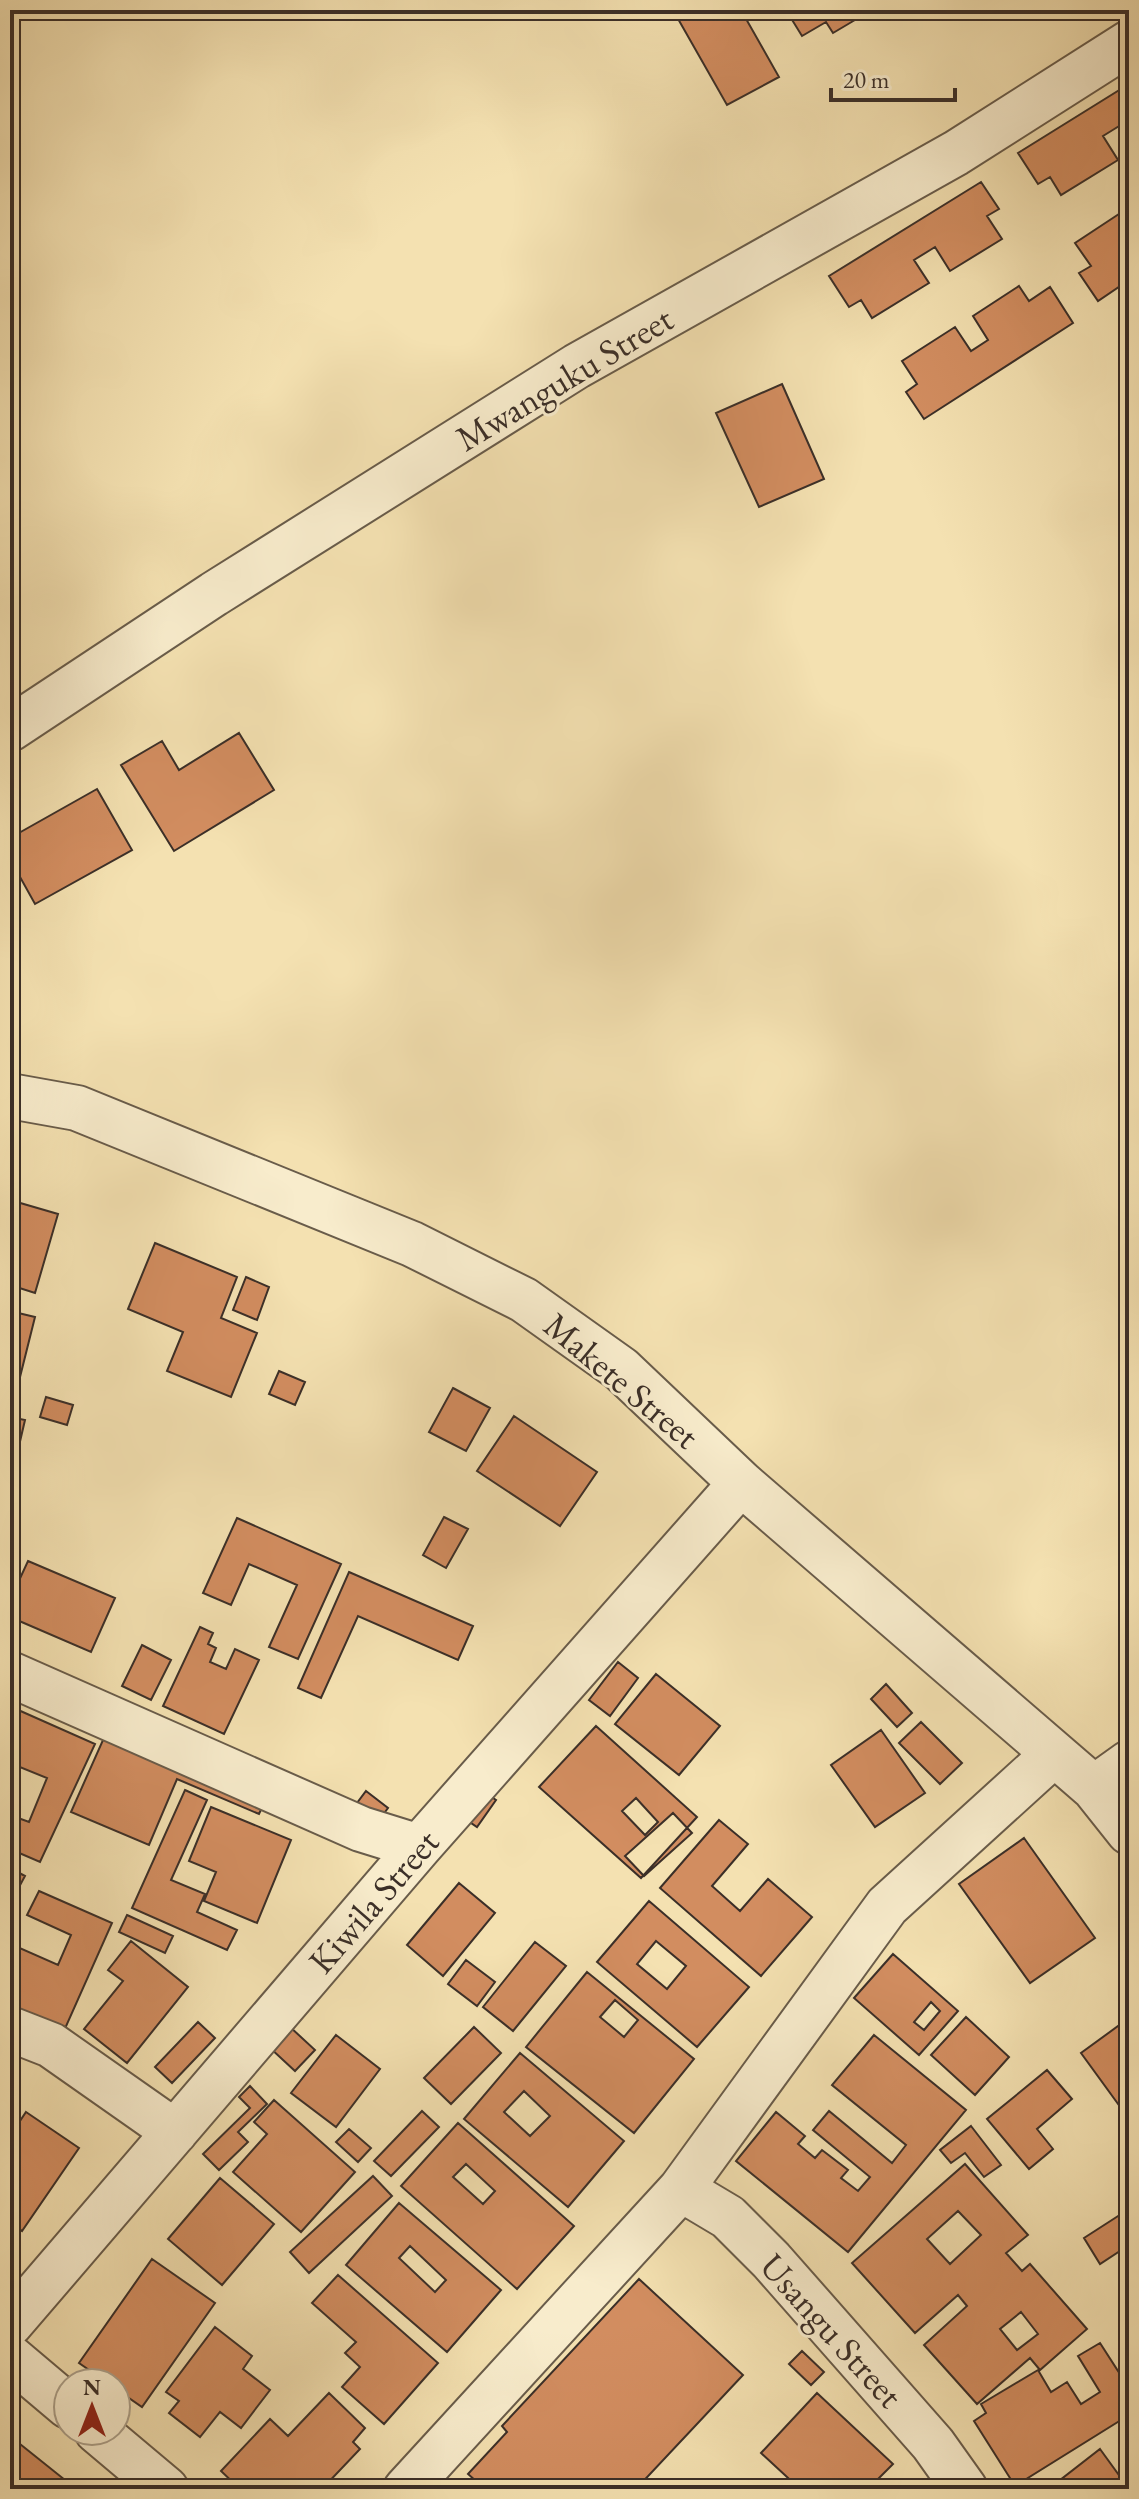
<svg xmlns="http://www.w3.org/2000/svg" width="1139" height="2499" font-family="'EB Garamond',serif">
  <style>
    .building { fill: #d28d60; stroke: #3b2f28; stroke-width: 2; fill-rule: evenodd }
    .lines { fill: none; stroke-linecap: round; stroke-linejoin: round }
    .minor-casing { stroke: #695c4a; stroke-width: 48 }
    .minor { stroke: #f8eccc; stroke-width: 44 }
    .labels { text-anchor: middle; stroke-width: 6; stroke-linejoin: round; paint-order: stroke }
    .street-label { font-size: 36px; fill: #3b2f28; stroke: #f8eccc }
  </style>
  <rect width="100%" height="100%" fill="#f4e1b1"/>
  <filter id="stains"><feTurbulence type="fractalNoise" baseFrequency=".0025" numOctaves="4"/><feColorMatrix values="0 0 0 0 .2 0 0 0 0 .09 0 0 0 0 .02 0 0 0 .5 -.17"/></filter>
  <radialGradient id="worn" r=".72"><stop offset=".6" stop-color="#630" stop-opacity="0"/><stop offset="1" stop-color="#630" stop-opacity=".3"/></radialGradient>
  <!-- building -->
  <path class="building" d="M673,10H741L779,77L727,105Z
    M786,10H856L860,17L833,33L826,22L802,36Z
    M1129,84V131L1124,123L1103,136L1118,160L1061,195L1050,177L1038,184L1018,153Z
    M981,182L999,209L987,216L1002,239L950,271L935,247L914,260L929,283L872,318L861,300L849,307L829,276Z
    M1128,208L1129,280L1098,301L1079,273L1091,266L1075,243Z
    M1019,286L1029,301L1050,287L1073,323L924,419L906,392L917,384L902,361L955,327L971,351L988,340L973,316Z
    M782,384L824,479L759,507L716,413Z
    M239,733L274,790L174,851L121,765L162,741L179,770Z
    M97,789L132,850L35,904L10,859V838Z
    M10,1200L58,1214L35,1293L10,1285Z
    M155,1243L237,1277L221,1318L257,1333L231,1397L167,1371L183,1332L128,1309Z
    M246,1277L269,1287L257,1320L233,1310Z
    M10,1311L35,1317L19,1381L10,1379Z
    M279,1371L305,1382L295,1405L269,1394Z
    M453,1388L490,1408L466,1451L429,1432Z
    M46,1397L73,1405L67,1425L40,1417Z
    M514,1416L597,1472L560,1526L477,1471Z
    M10,1417L25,1420L15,1463L10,1462Z
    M444,1517L468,1529L446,1568L423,1555Z
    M237,1518L341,1564L298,1659L269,1647L297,1585L249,1564L231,1605L203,1593Z
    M28,1561L115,1598L91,1652L10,1617V1600Z
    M349,1572L473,1626L458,1660L358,1616L321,1698L298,1688Z
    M200,1627L213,1633L208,1644L216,1648L210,1662L226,1669L235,1649L259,1660L224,1734L163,1706Z
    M142,1645L171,1660L151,1700L122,1686Z
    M618,1662L638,1678L610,1716L589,1700Z
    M656,1674L720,1726L679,1775L615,1724Z
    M886,1684L912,1713L897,1727L871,1699Z
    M16,1709L95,1744L40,1862L10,1849V1815L29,1822L47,1778L15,1765L10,1777V1722Z
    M921,1722L962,1763L940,1784L899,1743Z
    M596,1726L697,1817L641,1878L539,1787ZM636,1798L658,1822L645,1835L622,1811Z
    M881,1730L925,1793L875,1827L831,1765Z
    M107,1731L266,1799L259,1814L177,1779L149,1845L71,1812Z
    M474,1785L496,1800L477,1827L455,1812Z
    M185,1790L207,1800L171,1880L205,1894L197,1912L237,1930L227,1950L132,1908Z
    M366,1791L388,1808L373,1828L351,1811Z
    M211,1807L291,1840L257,1923L204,1901L216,1872L189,1861Z
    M673,1813L692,1833L644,1876L625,1856Z
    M719,1820L748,1844L712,1886L740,1911L768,1879L812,1917L761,1976L660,1888Z
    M1024,1838L1095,1938L1030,1983L959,1884Z
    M10,1868L25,1876L11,1902H10Z
    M459,1883L495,1913L443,1976L407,1945Z
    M39,1891L112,1923L59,2042L10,2020V1952L13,1945L58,1965L71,1935L27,1915Z
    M649,1901L749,1987L697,2047L597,1962ZM656,1941L686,1966L667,1989L637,1964Z
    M127,1915L173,1936L165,1953L119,1932Z
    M131,1941L188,1987L127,2063L84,2029L123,1981L108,1970Z
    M535,1942L566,1966L513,2031L483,2007Z
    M893,1954L958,2011L919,2055L854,1998ZM931,2002L940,2011L924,2030L914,2022Z
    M466,1960L495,1982L477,2006L448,1984Z
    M587,1972L694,2059L634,2133L526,2047ZM615,2000L638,2020L624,2037L600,2017Z
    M966,2017L1009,2057L975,2095L931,2055Z
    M1129,2018V2119L1081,2053Z
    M198,2022L215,2038L172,2083L155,2067Z
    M289,2026L315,2050L295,2071L269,2047Z
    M474,2027L501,2053L451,2104L424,2078Z
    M336,2035L380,2069L336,2127L291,2093Z
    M874,2035L966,2110L848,2252L736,2161L776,2112L805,2136L798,2144L815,2158L822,2150L848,2170L841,2178L858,2191L870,2177L813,2130L829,2111L892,2163L906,2145L832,2085Z
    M520,2053L624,2141L568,2207L464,2119ZM524,2091L550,2116L530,2136L504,2112Z
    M1047,2070L1072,2099L1037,2129L1053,2149L1029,2169L987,2119Z
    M250,2086L267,2104L238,2132L248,2142L219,2170L203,2154L250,2108L239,2097Z
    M274,2100L355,2172L301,2232L233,2172L267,2134L254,2122Z
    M422,2111L439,2127L391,2176L374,2161Z
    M26,2112L79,2148L22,2231L10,2222V2136Z
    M458,2123L574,2226L517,2289L401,2186ZM466,2164L495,2191L483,2204L453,2177Z
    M971,2126L1001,2165L984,2177L965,2153L951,2163L940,2150Z
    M349,2129L371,2148L358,2162L336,2142Z
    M965,2164L1028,2235L1006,2253L1022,2271L1030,2264L1087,2329L1040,2370L1030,2358L977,2404L924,2345L967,2306L958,2295L915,2333L852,2263ZM958,2211L981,2235L950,2264L927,2239ZM1021,2312L1038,2334L1017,2350L1000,2329Z
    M373,2176L392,2196L309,2273L290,2252Z
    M220,2178L274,2224L222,2285L168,2239Z
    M399,2203L501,2290L447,2352L346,2265ZM410,2246L446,2280L435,2292L399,2258Z
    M1129,2209V2245L1100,2264L1084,2238Z
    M152,2259L215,2303L142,2407L116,2389V2383H108L79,2363Z
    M338,2275L438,2363L384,2424L342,2387L360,2367L345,2353L356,2342L312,2303Z
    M639,2279L743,2375L636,2489H485L468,2474L507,2432L502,2426Z
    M215,2327L252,2356L243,2369L270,2390L241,2428L220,2412L200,2437L169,2413L179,2401L166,2392Z
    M1100,2343L1120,2374L1129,2368V2415L1015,2486L974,2421L986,2413L981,2404L1038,2370L1051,2392L1067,2382L1081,2404L1100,2392L1078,2356Z
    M802,2351L824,2372L811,2385L789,2364Z
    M329,2393L365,2428L353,2442L360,2449L322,2489H240L221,2471L270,2419L288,2436Z
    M817,2393L893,2464L876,2481L884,2489H800L761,2453Z
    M10,2436L75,2488L74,2489H24L10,2478Z
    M1100,2449L1129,2489H1059L1055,2484Z"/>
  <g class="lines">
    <defs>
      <path id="minor" d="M10,729L214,594L577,366L956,153L1129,43
        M10,1096L77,1108L412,1244L524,1300L621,1369L741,1483L1094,1788L1129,1832
        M10,1674L361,1829L419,1847
        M1094,1788L1129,1763
        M10,2029L51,2045L175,2132
        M681,2189L728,2217L771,2260L933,2444L965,2489
        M10,2324L419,1847L741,1483
        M10,2357L68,2406
        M97,2431L166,2489
        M406,2489L681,2189L887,1906L1053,1755"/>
    </defs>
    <!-- minor casing -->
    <use href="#minor" class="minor-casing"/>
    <!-- minor -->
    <use href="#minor" class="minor"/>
  </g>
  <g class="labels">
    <!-- street labels -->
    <g class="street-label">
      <text transform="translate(564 378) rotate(-31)" y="13">Mwanguku Street</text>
      <text transform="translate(622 1380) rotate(40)" y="13">Makete Street</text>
      <text transform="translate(373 1901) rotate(-49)" y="13">Kiwila Street</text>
      <text transform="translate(832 2330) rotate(48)" y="13">Usangu Street</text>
    </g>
  </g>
  <!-- margin -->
  <rect width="1139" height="2499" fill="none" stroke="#f4e1b1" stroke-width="40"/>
  <rect x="12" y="12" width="1115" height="2475" fill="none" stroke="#3b2f28" stroke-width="4"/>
  <rect x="20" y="20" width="1099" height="2459" fill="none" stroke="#3b2f28" stroke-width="2"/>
  <!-- north arrow -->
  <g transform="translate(92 2407)"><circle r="38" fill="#f8eccc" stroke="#aca08a" stroke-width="2"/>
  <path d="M0-6L14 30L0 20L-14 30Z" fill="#8f2418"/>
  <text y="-12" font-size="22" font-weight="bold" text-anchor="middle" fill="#3b2f28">N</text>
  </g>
  <!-- scale -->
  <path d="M831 88v12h124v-12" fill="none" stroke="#3b2f28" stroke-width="4"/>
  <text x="843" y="88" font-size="24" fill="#3b2f28" stroke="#f8eccc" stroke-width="6" paint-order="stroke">20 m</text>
  <rect width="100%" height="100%" filter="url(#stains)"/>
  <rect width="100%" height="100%" fill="url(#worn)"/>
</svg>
